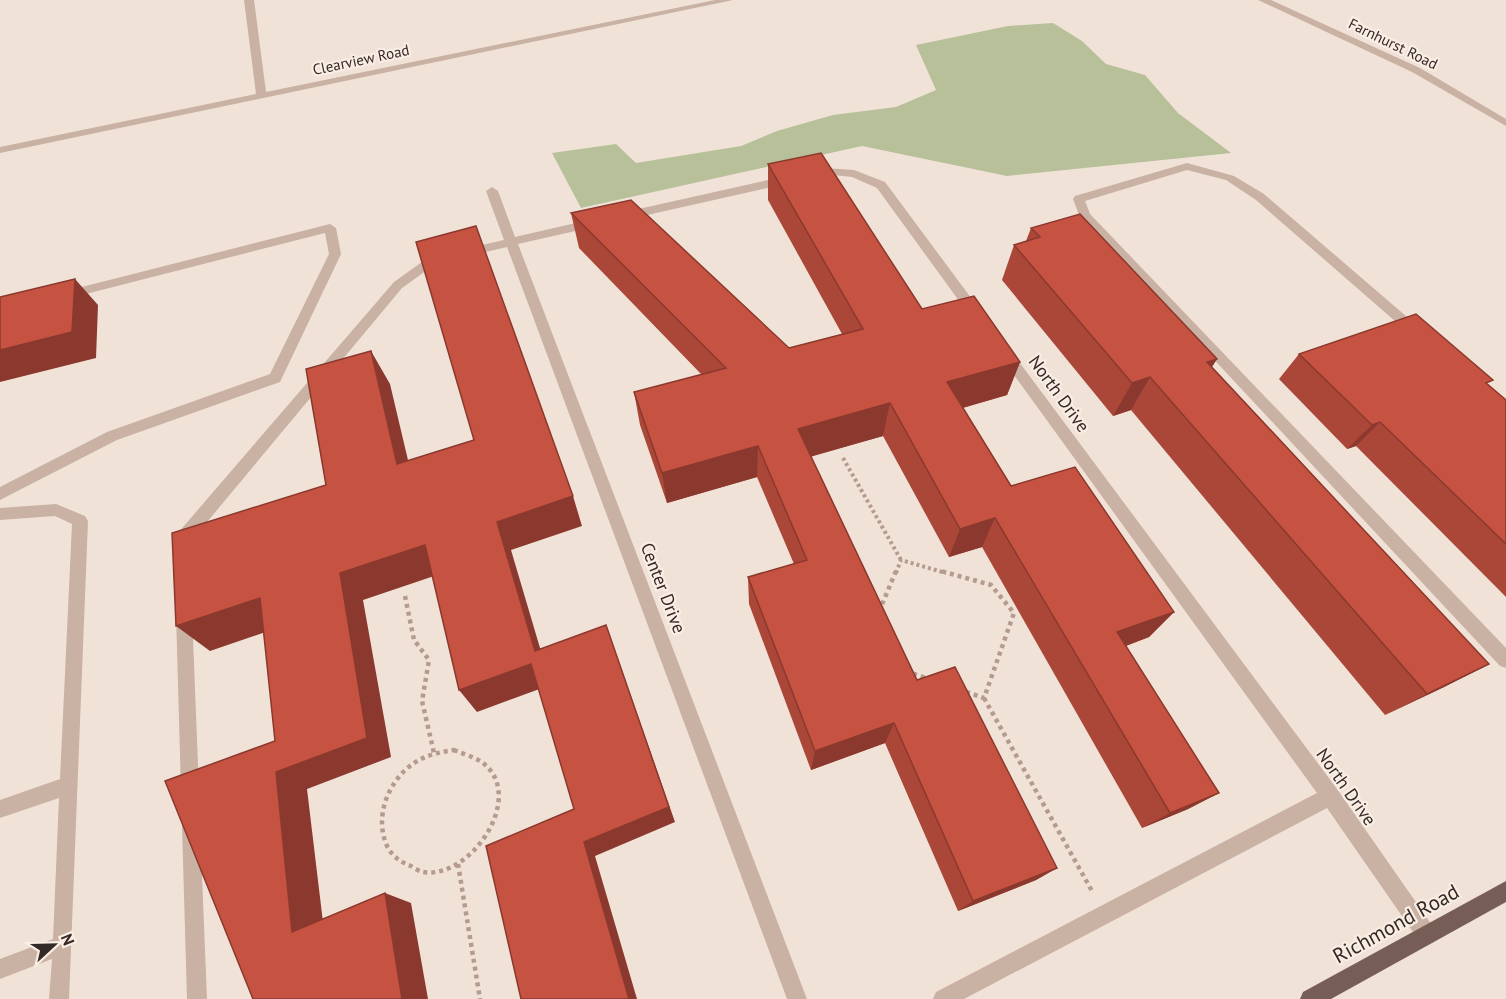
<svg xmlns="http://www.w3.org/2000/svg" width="1506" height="999" font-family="'PT Sans',sans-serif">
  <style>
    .green { fill: #b7c098 }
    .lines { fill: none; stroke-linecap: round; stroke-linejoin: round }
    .path-far1 { stroke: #b49a8f; stroke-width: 4; stroke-dasharray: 3 3; stroke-linecap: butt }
    .path { stroke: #b49a8f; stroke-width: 4.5; stroke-dasharray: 4 4; stroke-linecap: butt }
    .lane { fill: #c9b1a4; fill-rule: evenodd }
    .street { fill: #c9b1a4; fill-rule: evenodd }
    .primary { fill: #765e57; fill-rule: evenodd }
    .wall { fill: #aa4738 }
    .shaded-wall { fill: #8b392e }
    .building { fill: #c65241; stroke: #8b392e; stroke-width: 1.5 }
    .labels { text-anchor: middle; stroke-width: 4.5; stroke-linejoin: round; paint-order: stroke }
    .far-street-label { font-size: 15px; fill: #342926; stroke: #f9ede4 }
    .street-label { font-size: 18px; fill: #342926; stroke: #f9ede4 }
    .near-street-label { font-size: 21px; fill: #342926; stroke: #f9ede4 }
  </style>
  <rect width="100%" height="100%" fill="#f1e2d8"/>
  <!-- green -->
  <path class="green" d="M1053,23L1082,41L1106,64L1145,75L1178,113L1231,153L1007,176L862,146L581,208L552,153L616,144L636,163L741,146L777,131L833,115L896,107L936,90L916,45L1008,26Z"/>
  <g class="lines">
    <!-- path-far1 -->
    <path class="path-far1" d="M843,458L901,560
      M896,573L901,560L946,573"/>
    <!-- path -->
    <path class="path" d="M896,571L873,626L888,665L984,698L1014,613L991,585L941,571
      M405,596L414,640L429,660L422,701L434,753
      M984,698L1092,891
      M454,750C463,754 475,757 483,763C527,797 470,880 423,872C419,871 414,868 411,866C400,862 392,856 387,846C373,815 390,776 419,760C430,754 442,752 454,750Z
      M458,864L480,999"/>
    <!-- lane -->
    <path class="lane" d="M1187,163L1234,176L1264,194L1421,329L1423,332L1421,335H1411L1256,200L1226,180L1187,170L1085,201L1090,214L1506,648V668L1500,666L1079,215L1073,199L1075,196Z
      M330,224L336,228L341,254L280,382L117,440L0,500V487L107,432L270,374L329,254L325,233L66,299L60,295L62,292Z
      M56,504L85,516L88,521L69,999H49L52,959L0,979V959L53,939L59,798L0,818V800L60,779L72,524L55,516L0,520V508Z"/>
    <!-- street -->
    <path class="street" d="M244,0H254L266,92L715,0H733L0,153V147L256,94Z
      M1258,0H1271L1420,68L1506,119V126L1412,72Z
      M824,168L854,170L885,182L980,310L981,313L980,316H970L877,188L852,177L824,174L815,176L809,173Z
      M786,176L792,180L790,183L625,220L619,216L625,212Z
      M492,187L498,191L515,237L593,219L599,223L593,227L518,244L807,999H787L507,247L464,257L458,253L460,250L504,240L486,191Z
      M441,255L445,256V262L434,265L402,288L187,546L182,548L177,546L174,541L177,534L394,282L426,259Z
      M1006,349L1011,351L1337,789L1434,928L1437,935L1434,942L1427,945L1420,942L1327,808L964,999H933L936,992L1317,793L1001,357L999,354Z
      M184,606L190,608L192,613L199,790L197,797L190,799L183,797L181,790L176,613L178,608Z
      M191,817L198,819L200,826L207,999H187L182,826L184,819Z"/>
    <!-- primary -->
    <path class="primary" d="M1506,881V902L1331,999H1300L1303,992Z"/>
  </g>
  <!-- wall -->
  <path class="wall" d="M768,164L922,309L1020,362L1007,395L963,408L1011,486L1174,612L1149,637L1126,646L1219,793L1188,809L1142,828L982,547L949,557L883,436L811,456L917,680L1057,868L1036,880L958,911L885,743L811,770L749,604L748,577L794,564L757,477L667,503L640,425L634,392L702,375L579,248L571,213L789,348L842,334L768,200Z
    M1031,228L1217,359L1212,367L1489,664L1444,687L1385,715L1131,410L1113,416L1002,280L1014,245L1026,241Z
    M1299,354L1488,384L1506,400V597L1356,446L1347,449L1279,379Z"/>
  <!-- shaded-wall -->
  <path class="shaded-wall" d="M75,279L98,305L96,358L0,382V350Z
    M371,351L390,384L416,494L397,464Z
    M1217,359L1195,392L1207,362Z
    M1020,362L1007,395L937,415L947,382Z
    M1150,377L1131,410L1113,416L1132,383Z
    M890,403L883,436L796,461L798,429Z
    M1380,422L1356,446L1347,449L1372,425Z
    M758,446L757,477L667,503L662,473Z
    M573,496L582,526L511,550L548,675L535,651L497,522Z
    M995,518L982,547L949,557L960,529Z
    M425,545L443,573L363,600L391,757L307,789L325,939L292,932L276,772L340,573Z
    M260,598L289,624L210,651L176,626Z
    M1174,612L1149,637L1096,657L1117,632Z
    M606,625L675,822L595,856L637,999H629L584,842Z
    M531,664L545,687L477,712L459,690Z
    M1489,664L1444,687L1385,715L1427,694Z
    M894,723L885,743L811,770L815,751Z
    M1219,793L1188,809L1142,828L1170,813Z
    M1057,868L1036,880L958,911L973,901Z
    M385,893L411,903L428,999H402Z"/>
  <!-- building -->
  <path class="building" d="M821,153L922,309L974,296L1020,362L947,382L1011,486L1075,467L1174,612L1117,632L1219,793L1170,813L995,518L960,529L890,403L798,429L917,680L955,667L1057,868L973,901L894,723L815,751L748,577L807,560L758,446L662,473L634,392L726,368L571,213L631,200L789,348L863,329L768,164Z
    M1080,214L1217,359L1207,362L1489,664L1427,694L1150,377L1132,383L1014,245L1040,237L1031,228Z
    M476,226L573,496L497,522L535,651L606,625L669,807L584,842L629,999H521L486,846L574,809L531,664L459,690L425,545L340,573L367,738L276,772L292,932L385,893L402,999H253L165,781L275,741L260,598L176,626L172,533L326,485L306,369L371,351L397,464L474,440L416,242Z
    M75,279L72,332L0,350V297Z
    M1416,314L1493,380L1486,383L1506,400V544L1380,422L1372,425L1299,354Z"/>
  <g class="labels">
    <!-- far-street labels -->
    <g class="far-street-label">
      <text transform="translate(1393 44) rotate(26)" y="5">Farnhurst Road</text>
      <text transform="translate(361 60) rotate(-12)" y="5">Clearview Road</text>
    </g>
    <!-- street labels -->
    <g class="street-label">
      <text transform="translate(1059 394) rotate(54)" y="6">North Drive</text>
      <text transform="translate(663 588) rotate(69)" y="6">Center Drive</text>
      <text transform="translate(1346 787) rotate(55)" y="6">North Drive</text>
    </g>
    <!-- near-street labels -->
    <g class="near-street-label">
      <text transform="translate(1396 924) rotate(-29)" y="7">Richmond Road</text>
    </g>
  </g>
  <!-- north arrow -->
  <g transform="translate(54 945) rotate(68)" stroke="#f9ede4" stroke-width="4.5" paint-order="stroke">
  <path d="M0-4.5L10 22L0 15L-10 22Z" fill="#342926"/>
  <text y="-9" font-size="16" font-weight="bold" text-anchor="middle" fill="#342926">N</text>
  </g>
</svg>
